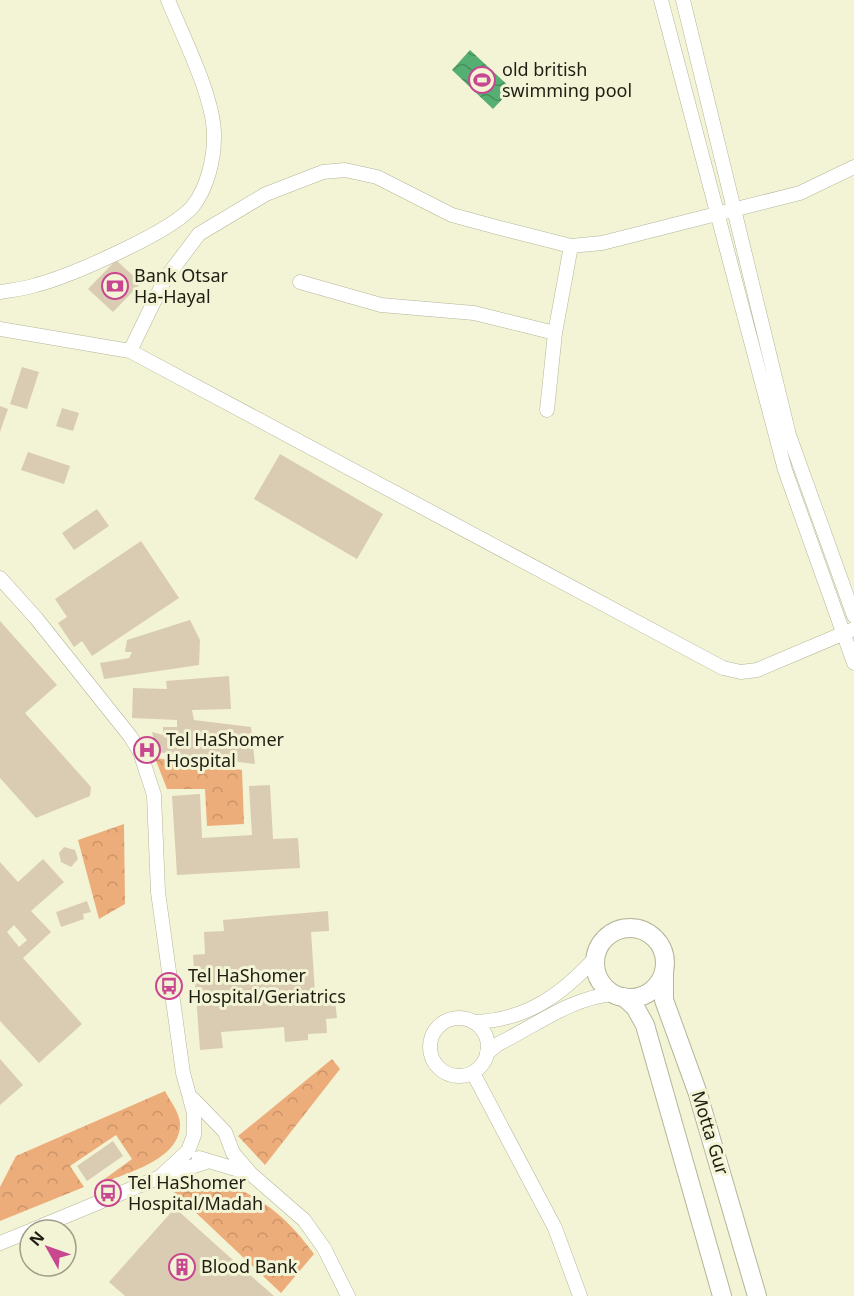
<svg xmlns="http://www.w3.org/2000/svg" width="854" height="1296" font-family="'Noto Sans',sans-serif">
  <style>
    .park { fill: url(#park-crowns) }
    .water { fill: url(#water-waves) }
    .building { fill: #daccb2; fill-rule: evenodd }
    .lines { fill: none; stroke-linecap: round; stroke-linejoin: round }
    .minor-casing { stroke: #b5b599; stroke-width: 15 }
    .tertiary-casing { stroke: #b5b599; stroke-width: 20 }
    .minor { stroke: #fff; stroke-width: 14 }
    .tertiary { stroke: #fff; stroke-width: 18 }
    .labels { text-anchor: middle; stroke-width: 6; stroke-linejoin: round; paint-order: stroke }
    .poi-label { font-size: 18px; fill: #1e1e13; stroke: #f3f3d6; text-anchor: start }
    .street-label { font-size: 18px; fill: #1e1e13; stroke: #f3f3d6 }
  </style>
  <defs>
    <pattern id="park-crowns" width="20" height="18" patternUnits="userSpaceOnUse" patternTransform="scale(1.5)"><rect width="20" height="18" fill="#edad7b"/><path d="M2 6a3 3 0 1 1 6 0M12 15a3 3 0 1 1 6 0" fill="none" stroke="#cb9469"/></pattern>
    <pattern id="water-waves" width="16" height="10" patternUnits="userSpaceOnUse" patternTransform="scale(1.5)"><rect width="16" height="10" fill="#55af73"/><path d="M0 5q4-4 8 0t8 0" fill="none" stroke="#468e5d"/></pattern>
  </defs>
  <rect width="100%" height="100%" fill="#f3f3d6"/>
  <!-- park -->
  <path class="park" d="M155,758L242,770L244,824L207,826L205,789H167Z
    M124,824L125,904L99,919L78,840Z
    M332,1059L340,1069L265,1165L238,1136Z
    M165,1091C170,1101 181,1114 180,1126C178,1162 122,1174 95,1186L132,1159L116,1135L70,1166L84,1187L0,1221V1187L16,1156Z
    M212,1180C258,1192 287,1217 314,1254L281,1293L174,1192L196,1181Z"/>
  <!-- water -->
  <path class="water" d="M470,50L512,89L493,109L452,70Z"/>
  <!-- building -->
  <path class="building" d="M116,260L141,283L113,312L88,289Z
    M22,367L39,372L27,409L10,404Z
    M0,406L8,409L0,432Z
    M62,408L79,413L73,431L56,426Z
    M28,452L70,466L64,484L21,470Z
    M280,454L383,514L357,559L254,499Z
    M97,509L109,526L74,550L62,533Z
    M141,541L179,598L92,656L82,641L74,647L58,623L67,617L55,599Z
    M190,620L200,640L199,665L104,679L100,663L129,658L132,652H125L127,640Z
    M0,621L57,685L25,713L91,787L90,796L36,818L0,778Z
    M229,676L231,709L192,710L194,720L251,727L255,764L157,752L152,732L163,735V727H177V720L132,718L133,688L167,689L166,681Z
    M270,785L273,839L298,838L300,868L177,875L172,796L200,794L202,838L252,835L249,786Z
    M64,847L75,850L78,859L71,867L61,862L59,853Z
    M43,859L64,882L31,911L51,932L23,958L82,1024L39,1063L0,1021V862L18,882ZM14,925L27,940L19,947L7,932Z
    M87,901L91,912L83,914L84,919L61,927L56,912Z
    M328,911L329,931L311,932L315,992L334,991L337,1018L326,1019L327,1033L308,1034V1040L285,1042L284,1027L221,1032L223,1048L200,1050L193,955L205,954L204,932L224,931L223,920Z
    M0,1059L23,1085L0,1105Z
    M113,1141L123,1156L87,1181L77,1166Z
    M175,1208L224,1252L274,1296H125L109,1282Z"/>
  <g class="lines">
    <defs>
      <path id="minor" d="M661,0L785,470L854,663
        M683,0L789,435L854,616
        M300,282L381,305L474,313L555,333
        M0,292C12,290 24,289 36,285C70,276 172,232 193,206C207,188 214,160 214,137C215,99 183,37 168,0
        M0,329L130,351L723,668L741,672L757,670L854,629
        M130,351L165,279L199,234L266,194L323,172L345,170L377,177L452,215L500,228L571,246L602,243L800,193L854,167
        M547,410L555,333L571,246
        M0,578L36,618L130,736L140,752L154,795L158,892L183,1073L194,1113V1135L188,1151L160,1177
        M430 1047a29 29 0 1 1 58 0a29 29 0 1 1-58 0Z
        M473,1022C525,1021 562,995 596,957
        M487,1053L498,1044C535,1026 572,997 614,994
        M473,1073L555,1228L580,1296
        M193,1099L225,1132L233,1153L251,1174L304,1220L324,1248L348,1296
        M199,1158L249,1173
        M32,1230L160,1177L206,1162
        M0,1243L30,1231"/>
      <path id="tertiary" d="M595 963a35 35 0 1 1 70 0a35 35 0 1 1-70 0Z
        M664,972V1000L697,1091L757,1296
        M624,997L635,1007L645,1025L722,1296"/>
    </defs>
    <!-- minor casing -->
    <use href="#minor" class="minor-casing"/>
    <!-- tertiary casing -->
    <use href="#tertiary" class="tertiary-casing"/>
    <!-- minor -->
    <use href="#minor" class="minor"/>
    <!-- tertiary -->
    <use href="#tertiary" class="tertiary"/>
  </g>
  <!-- icons -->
  <defs>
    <symbol id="stadium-ring" viewBox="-11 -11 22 22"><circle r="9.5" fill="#f3f3d6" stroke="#c84790" stroke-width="1.5"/><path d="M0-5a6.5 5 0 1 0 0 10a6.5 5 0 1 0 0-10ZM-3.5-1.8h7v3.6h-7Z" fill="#c84790"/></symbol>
    <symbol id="bank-ring" viewBox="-11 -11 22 22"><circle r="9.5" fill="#f3f3d6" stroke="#c84790" stroke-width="1.5"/><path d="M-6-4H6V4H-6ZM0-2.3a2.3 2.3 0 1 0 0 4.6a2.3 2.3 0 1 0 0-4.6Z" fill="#c84790"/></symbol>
    <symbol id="hospital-ring" viewBox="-11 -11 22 22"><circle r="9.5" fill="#f3f3d6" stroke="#c84790" stroke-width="1.5"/><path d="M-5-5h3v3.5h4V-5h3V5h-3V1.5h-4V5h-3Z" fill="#c84790"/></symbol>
    <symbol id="bus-ring" viewBox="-11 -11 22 22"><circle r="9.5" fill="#f3f3d6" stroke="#c84790" stroke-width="1.5"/><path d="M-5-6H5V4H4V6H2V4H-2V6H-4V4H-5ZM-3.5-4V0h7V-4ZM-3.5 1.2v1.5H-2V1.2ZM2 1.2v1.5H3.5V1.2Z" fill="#c84790"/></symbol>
    <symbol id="building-ring" viewBox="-11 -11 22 22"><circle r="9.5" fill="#f3f3d6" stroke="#c84790" stroke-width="1.5"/><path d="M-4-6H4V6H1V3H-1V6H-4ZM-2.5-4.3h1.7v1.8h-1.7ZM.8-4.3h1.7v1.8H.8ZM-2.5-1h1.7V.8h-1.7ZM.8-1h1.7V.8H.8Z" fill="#c84790"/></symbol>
  </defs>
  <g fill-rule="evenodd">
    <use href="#stadium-ring" x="467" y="65" width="30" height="30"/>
    <use href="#bank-ring" x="100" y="271" width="30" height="30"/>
    <use href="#hospital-ring" x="132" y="735" width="30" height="30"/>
    <use href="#bus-ring" x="154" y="971" width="30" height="30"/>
    <use href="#bus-ring" x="93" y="1178" width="30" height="30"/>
    <use href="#building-ring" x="167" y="1252" width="30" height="30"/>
  </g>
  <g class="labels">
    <!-- poi labels -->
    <g class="poi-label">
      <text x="502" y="76">old british<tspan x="502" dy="21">swimming pool</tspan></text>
      <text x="134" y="282">Bank Otsar<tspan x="134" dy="21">Ha-Hayal</tspan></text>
      <text x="166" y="746">Tel HaShomer<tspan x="166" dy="21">Hospital</tspan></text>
      <text x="188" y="982">Tel HaShomer<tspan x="188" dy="21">Hospital/Geriatrics</tspan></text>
      <text x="128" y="1189">Tel HaShomer<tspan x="128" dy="21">Hospital/Madah</tspan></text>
      <text x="201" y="1273">Blood Bank</text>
    </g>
    <!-- street labels -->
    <g class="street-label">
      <text transform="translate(710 1133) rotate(73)" y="6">Motta Gur</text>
    </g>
  </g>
  <!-- north arrow -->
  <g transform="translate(48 1248) rotate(310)"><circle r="28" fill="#f3f3d6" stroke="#9e9e88" stroke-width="1.5"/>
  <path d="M0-4.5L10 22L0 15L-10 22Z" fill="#c84790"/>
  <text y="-9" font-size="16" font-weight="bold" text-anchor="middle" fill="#1e1e13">N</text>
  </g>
</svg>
